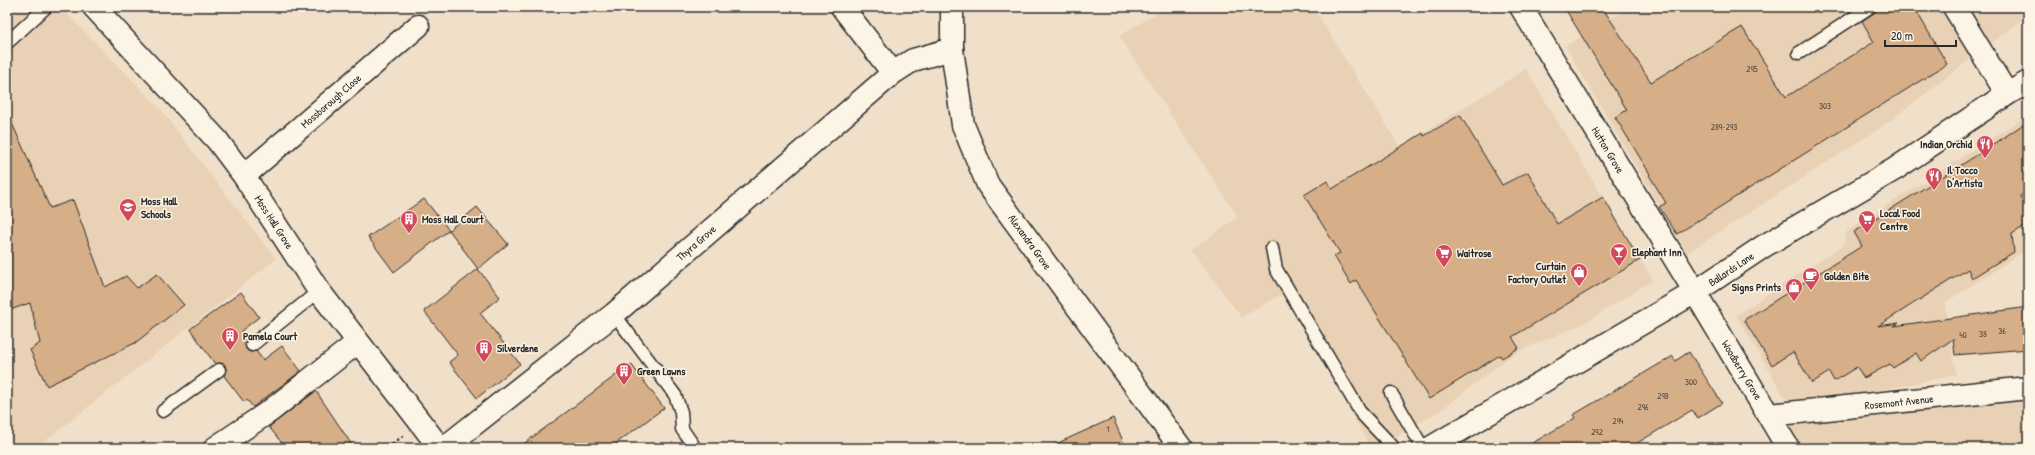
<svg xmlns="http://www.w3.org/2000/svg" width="2035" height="455" font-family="'Patrick Hand',sans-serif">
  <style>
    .built { fill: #e9d1b5 }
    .building { fill: #d6ae87; stroke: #2b2b2b }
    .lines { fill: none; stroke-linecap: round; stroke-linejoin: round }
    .service-casing { stroke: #2b2b2b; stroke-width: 15 }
    .minor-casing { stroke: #2b2b2b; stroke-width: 25 }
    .tertiary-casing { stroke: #2b2b2b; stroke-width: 25 }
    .primary-casing { stroke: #2b2b2b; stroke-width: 25 }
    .path { stroke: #2b2b2b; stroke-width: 2.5; stroke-dasharray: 3 3; stroke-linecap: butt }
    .service { stroke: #fcf5e5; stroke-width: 12 }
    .minor { stroke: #fcf5e5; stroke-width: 22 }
    .tertiary { stroke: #fcf5e5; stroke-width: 22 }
    .primary { stroke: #fcf5e5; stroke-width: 22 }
    .labels { text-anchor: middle; stroke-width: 3; stroke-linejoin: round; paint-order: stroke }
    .number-label { font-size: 9px; fill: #564c42 }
    .street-label { font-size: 11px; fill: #2b2b2b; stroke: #fcf5e5 }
    .poi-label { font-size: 11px; font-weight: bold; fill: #2b2b2b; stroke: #fcf5e5; text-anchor: start }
  </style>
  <rect width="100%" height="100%" fill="#f1e0c9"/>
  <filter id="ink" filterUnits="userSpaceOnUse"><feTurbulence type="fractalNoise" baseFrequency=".025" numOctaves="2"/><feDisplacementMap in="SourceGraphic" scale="8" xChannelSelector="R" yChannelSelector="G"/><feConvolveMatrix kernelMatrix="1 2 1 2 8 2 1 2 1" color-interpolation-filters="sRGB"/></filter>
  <g filter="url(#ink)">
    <!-- built -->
    <path class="built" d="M7,7H60L157,105L276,259L36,448H7Z
      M1167,7H1313L1400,147L1526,69L1653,280L1583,324L1524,349L1505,360L1444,408L1378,448H1371L1283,294L1241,317L1191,250L1238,217L1119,36Z
      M1631,7H2028V15L1882,127L1687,253L1565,46Z
      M2028,115V249L1945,303L1956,375L1791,408L1736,315L1843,245L1847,231Z
      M2028,399V448H1788L1770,417L1958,408Z"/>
    <!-- building -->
    <path class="building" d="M1564,7H1602L1651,82L1742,27L1786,97L1874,42L1862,21L1874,13L1877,7H1914L1947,64L1677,234L1659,207L1666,203L1649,175L1650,174L1615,117L1627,110Z
      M7,112L50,208L73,200L105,287L126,276L137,288L157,274L184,305L135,343L47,386L30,350L40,343L30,303L7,311Z
      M1460,115L1502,185L1528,172L1557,224L1603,197L1640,260L1512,337L1519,348L1502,358L1500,355L1429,399L1356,280L1351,284L1334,256L1340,253L1304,195L1327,181L1332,189L1423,133L1424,136Z
      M2028,121V191L2020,196L2028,208V224L2012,234L2014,252L1972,278L1968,269L1878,326L1899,323L1894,326L2028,307V349L1955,355L1953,339L1921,361L1916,353L1893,368L1890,364L1864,378L1857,367L1834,381L1829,372L1812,383L1793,352L1772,365L1744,320L1862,246L1854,232L1990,147Z
      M424,199L449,230L394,272L368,237Z
      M477,207L508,244L478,269L449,230Z
      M478,269L500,297L480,313L520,364L477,398L449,362L458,355L424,311Z
      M241,292L259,317L241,331L247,339L245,343L246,349L250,352L256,351L263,360L282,346L301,371L253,407L247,400L244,402L224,376L226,370L225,365L222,363L215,364L190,329Z
      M1689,352L1722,403L1698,418L1692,410L1629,448H1524L1575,418L1573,415L1673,356L1675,361Z
      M631,364L664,408L610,448H518Z
      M316,391L354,448H286L269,427Z
      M1113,418L1126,448H1047L1100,424Z"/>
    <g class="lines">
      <defs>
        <path id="service" d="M7,43L46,7
          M1799,53L1870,7
          M1272,248L1276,269L1361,413L1394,448
          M614,314L675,395L681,412L682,429L695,448
          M252,345L319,291
          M1391,393L1423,448
          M163,411L219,370"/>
        <path id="minor" d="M94,7L217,140L244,176L319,291L440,448
          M842,7L893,73
          M1521,7L1695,292L1788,448
          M1954,7L2007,94
          M244,176L418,26
          M1769,415L2028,388
          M215,448L270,411L358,342
          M444,448L614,314L893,73L913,60L952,49"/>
        <path id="tertiary" d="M952,7V49L963,125L988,185L1181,448"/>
        <path id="primary" d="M1430,448L1695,292L1764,246L1895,169L2007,94L2028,82"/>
      </defs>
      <!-- service casing -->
      <use href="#service" class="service-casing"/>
      <!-- minor casing -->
      <use href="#minor" class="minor-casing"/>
      <!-- tertiary casing -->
      <use href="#tertiary" class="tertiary-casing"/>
      <!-- primary casing -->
      <use href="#primary" class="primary-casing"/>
      <!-- path -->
      <path class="path" d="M387,448L403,436"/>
      <!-- service -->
      <use href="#service" class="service"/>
      <!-- minor -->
      <use href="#minor" class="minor"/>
      <!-- tertiary -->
      <use href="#tertiary" class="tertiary"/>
      <!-- primary -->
      <use href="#primary" class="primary"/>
    </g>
  </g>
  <!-- icons -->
  <defs>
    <symbol id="restaurant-pin" viewBox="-11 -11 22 30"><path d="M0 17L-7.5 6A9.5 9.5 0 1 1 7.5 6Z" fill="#d1495b" stroke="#fcf5e5"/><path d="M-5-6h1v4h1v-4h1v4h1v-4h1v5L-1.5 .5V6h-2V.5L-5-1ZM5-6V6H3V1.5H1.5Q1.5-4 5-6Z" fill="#fff"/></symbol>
    <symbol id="school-pin" viewBox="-11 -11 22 30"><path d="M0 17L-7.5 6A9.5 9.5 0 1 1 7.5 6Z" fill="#d1495b" stroke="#fcf5e5"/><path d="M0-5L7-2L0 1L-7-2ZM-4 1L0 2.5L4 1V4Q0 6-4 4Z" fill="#fff"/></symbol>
    <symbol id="building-pin" viewBox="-11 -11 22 30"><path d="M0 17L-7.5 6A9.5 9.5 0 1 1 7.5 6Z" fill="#d1495b" stroke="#fcf5e5"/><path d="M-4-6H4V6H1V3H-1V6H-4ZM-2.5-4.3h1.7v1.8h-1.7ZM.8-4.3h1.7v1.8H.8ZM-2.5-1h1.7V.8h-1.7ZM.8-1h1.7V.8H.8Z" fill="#fff"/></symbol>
    <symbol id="supermarket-pin" viewBox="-11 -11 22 30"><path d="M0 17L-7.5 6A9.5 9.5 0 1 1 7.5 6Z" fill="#d1495b" stroke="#fcf5e5"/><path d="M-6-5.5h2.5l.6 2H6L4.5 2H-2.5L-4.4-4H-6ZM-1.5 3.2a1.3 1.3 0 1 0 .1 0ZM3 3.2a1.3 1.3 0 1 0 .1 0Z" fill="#fff"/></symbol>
    <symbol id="bar-pin" viewBox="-11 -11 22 30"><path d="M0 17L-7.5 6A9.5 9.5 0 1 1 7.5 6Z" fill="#d1495b" stroke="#fcf5e5"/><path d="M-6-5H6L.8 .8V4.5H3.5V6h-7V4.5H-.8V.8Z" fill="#fff"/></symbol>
    <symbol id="shop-pin" viewBox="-11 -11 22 30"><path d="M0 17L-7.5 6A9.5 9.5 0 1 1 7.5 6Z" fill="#d1495b" stroke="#fcf5e5"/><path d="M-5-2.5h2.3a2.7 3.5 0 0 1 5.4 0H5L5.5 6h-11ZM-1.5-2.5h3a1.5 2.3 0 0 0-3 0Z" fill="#fff"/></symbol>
    <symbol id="cafe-pin" viewBox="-11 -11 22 30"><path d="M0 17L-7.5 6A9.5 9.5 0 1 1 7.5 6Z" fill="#d1495b" stroke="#fcf5e5"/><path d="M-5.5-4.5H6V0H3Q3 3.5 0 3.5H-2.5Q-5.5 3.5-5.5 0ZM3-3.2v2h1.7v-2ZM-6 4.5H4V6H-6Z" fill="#fff"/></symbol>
  </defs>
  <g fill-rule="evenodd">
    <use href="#restaurant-pin" x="1975" y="134" width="20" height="27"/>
    <use href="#restaurant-pin" x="1924" y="166" width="20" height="27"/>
    <use href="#school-pin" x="118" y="197" width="20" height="27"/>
    <use href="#building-pin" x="399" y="209" width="20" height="27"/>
    <use href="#supermarket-pin" x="1857" y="209" width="20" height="27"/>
    <use href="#bar-pin" x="1609" y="242" width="20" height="27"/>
    <use href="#supermarket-pin" x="1434" y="243" width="20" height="27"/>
    <use href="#shop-pin" x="1569" y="262" width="20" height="27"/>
    <use href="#cafe-pin" x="1801" y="266" width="20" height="27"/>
    <use href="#shop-pin" x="1784" y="277" width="20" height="27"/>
    <use href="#building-pin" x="220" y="326" width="20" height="27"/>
    <use href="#building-pin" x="474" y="338" width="20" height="27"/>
    <use href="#building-pin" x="614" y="361" width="20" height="27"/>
  </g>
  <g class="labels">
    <!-- number labels -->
    <g class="number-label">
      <text x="1752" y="72">295</text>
      <text x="1825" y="109">303</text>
      <text x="1724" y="130">289-293</text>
      <text x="2002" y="334">36</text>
      <text x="1983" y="337">38</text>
      <text x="1963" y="338">40</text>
      <text x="1691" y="385">300</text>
      <text x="1663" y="399">298</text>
      <text x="1643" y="410">296</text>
      <text x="1618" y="424">294</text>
      <text x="1108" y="432">1</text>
      <text x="1597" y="435">292</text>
    </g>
    <!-- street labels -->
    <g class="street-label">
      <text transform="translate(331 101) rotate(-41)" y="4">Mossborough Close</text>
      <text transform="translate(1608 150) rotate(59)" y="4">Hutton Grove</text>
      <text transform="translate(274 222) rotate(57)" y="4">Moss Hall Grove</text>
      <text transform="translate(1030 242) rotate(54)" y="4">Alexandra Grove</text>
      <text transform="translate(696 243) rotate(-41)" y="4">Thyra Grove</text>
      <text transform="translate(1731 269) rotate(-34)" y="4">Ballards Lane</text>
      <text transform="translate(1742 370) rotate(59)" y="4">Woodberry Grove</text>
      <text transform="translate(1899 402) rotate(-6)" y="4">Rosemont Avenue</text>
    </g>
    <!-- poi labels -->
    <g class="poi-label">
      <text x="1972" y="148" text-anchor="end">Indian Orchid</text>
      <text x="1947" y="174">Il Tocco<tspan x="1947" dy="13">D'Artista</tspan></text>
      <text x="141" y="205">Moss Hall<tspan x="141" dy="13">Schools</tspan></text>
      <text x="1880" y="217">Local Food<tspan x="1880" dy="13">Centre</tspan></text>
      <text x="422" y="223">Moss Hall Court</text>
      <text x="1632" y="256">Elephant Inn</text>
      <text x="1457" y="257">Waitrose</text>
      <text x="1566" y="270" text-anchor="end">Curtain<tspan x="1566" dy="13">Factory Outlet</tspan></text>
      <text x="1824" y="280">Golden Bite</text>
      <text x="1781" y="291" text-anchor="end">Signs Prints</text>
      <text x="243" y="340">Pamela Court</text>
      <text x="497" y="352">Silverdene</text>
      <text x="637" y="375">Green Lawns</text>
    </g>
  </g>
  <!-- margin -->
  <rect width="2035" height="455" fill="none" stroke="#fcf5e5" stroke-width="24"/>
  <rect x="12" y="12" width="2011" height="431" fill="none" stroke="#2b2b2b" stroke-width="1.5" filter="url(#ink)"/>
  <!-- scale -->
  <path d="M1885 40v6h71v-6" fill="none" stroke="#2b2b2b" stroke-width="2"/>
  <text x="1891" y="40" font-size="12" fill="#2b2b2b" stroke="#fcf5e5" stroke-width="3" paint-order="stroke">20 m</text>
</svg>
